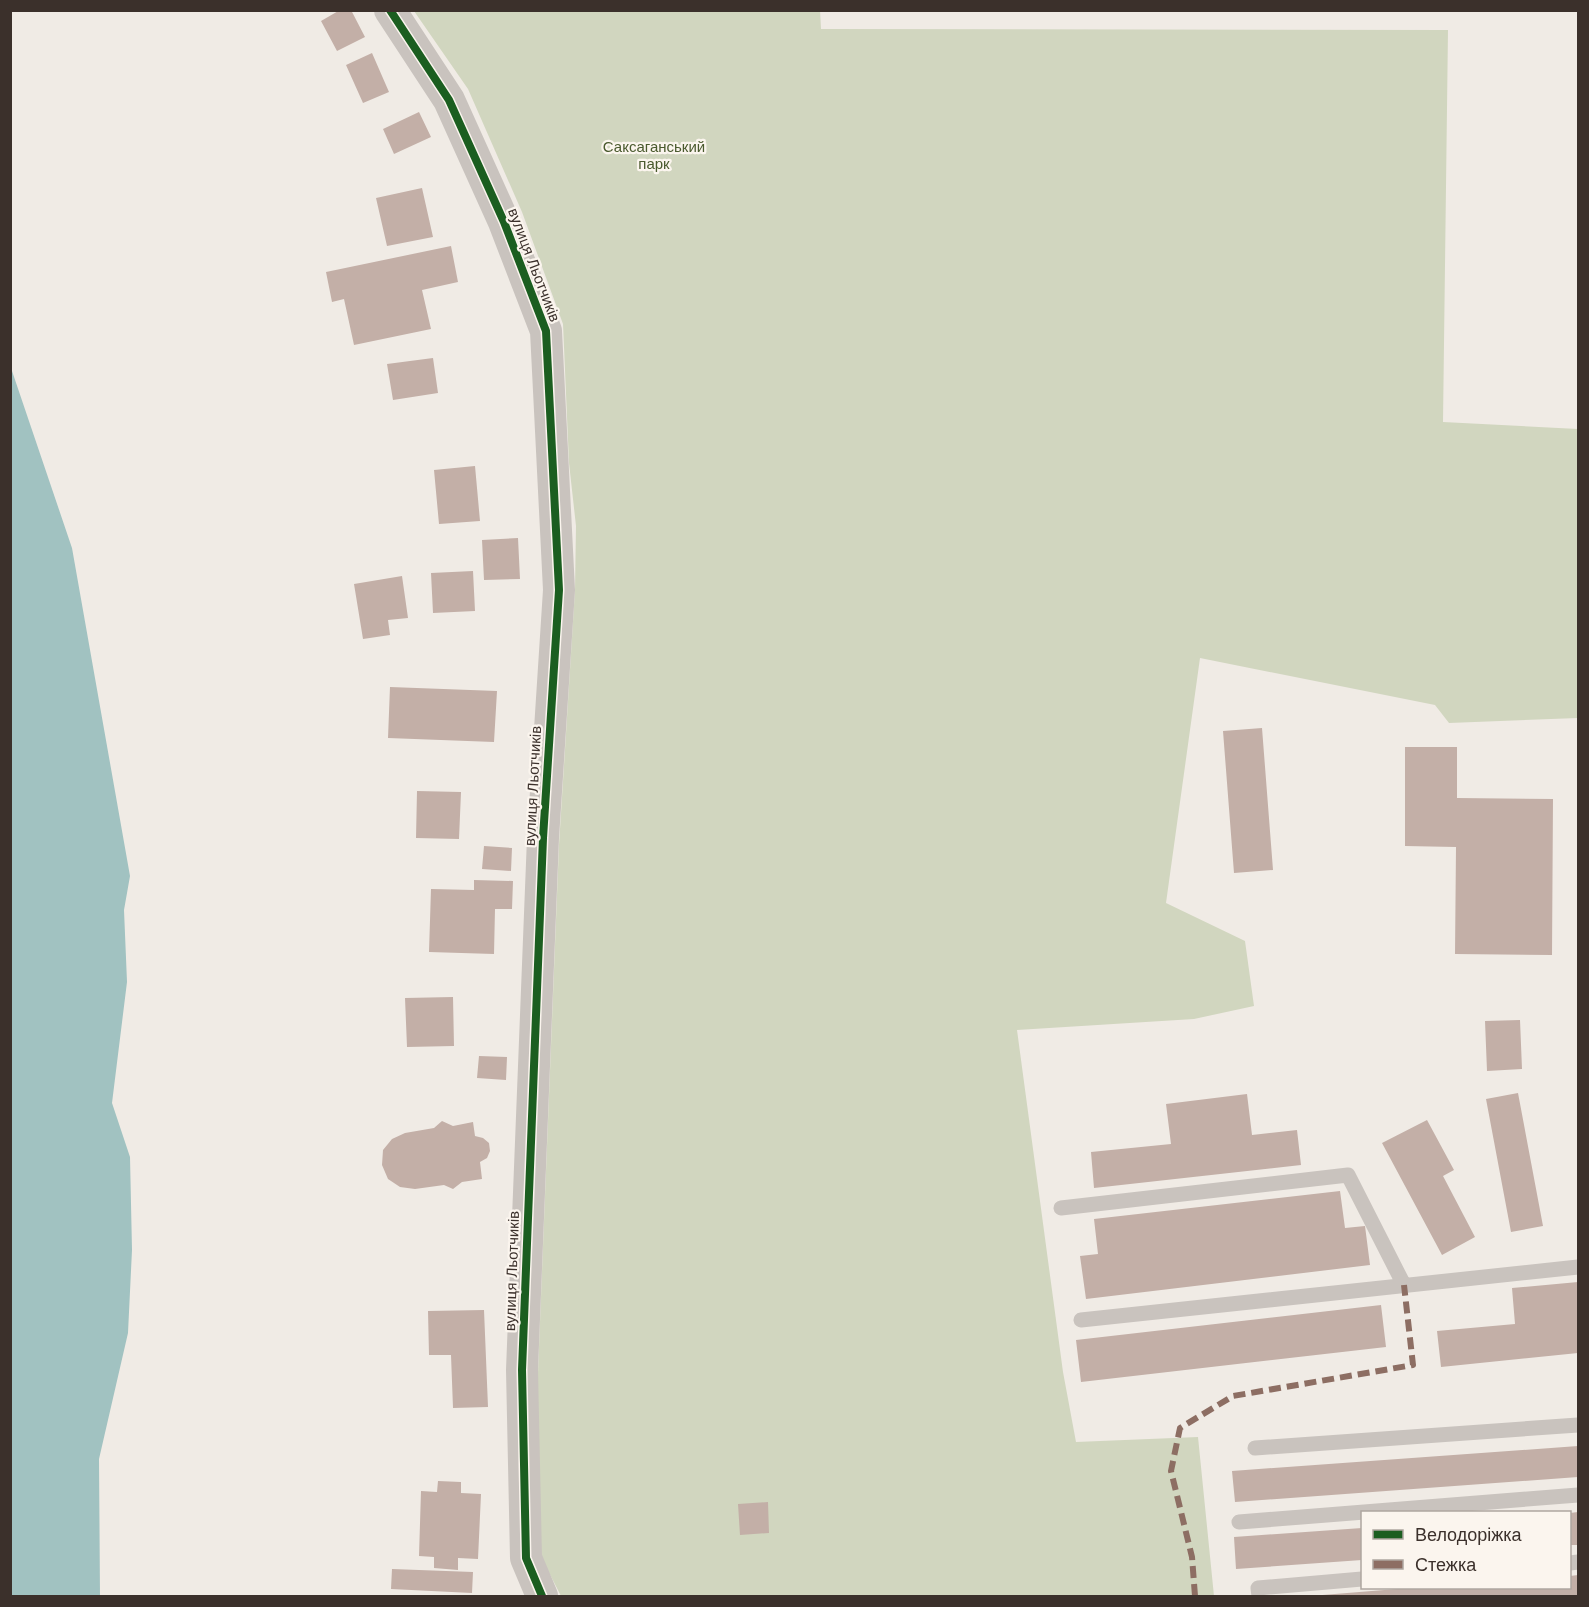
<svg xmlns="http://www.w3.org/2000/svg" width="1589" height="1607" font-family="'Work Sans',sans-serif">
  <style>
    .green { fill: #d1d6bf }
    .water { fill: #a1c2c1 }
    .building { fill: #c3afa7 }
    .lines { fill: none; stroke-linecap: round; stroke-linejoin: round }
    .lane { stroke: #c9c3be; stroke-width: 15 }
    .street { stroke: #c9c3be; stroke-width: 32 }
    .quiet { stroke: #8d6e63; stroke-width: 6; stroke-dasharray: 12 6; stroke-linecap: butt }
    .cycleway-casing { stroke: #fbf5ee; stroke-width: 11 }
    .cycleway { stroke: #1b5e20; stroke-width: 8 }
    .labels { text-anchor: middle; stroke-width: 4.5; stroke-linejoin: round; paint-order: stroke }
    .park-label { font-size: 15px; fill: #4a5a2e; stroke: #fbf5ee }
    .street-label { font-size: 15px; fill: #3b302b; stroke: #fbf5ee }
  </style>
  <rect width="100%" height="100%" fill="#f0ebe5"/>
  <!-- green -->
  <path class="green" d="M820,10L821,29L1448,30L1443,422L1578,429V718L1449,723L1435,705L1200,658L1166,903L1245,941L1254,1006L1194,1019L1017,1030L1063,1372L1076,1442L1198,1437L1214,1596H561L538,1551V1372L559,845L575,590L576,526L569,463L563,324L522,212L468,89L414,11Z"/>
  <!-- water -->
  <path class="water" d="M11,368L72,548L130,876L124,910L127,982L112,1103L130,1157L132,1250L128,1333L99,1459L100,1596H11Z"/>
  <!-- building -->
  <path class="building" d="M340,10H351L365,37L337,51L321,21Z
    M372,53L389,92L363,103L346,65Z
    M419,112L431,137L394,154L383,129Z
    M422,188L433,237L387,246L376,198Z
    M451,246L458,282L422,290L431,329L354,345L344,299L332,302L326,272Z
    M433,358L438,393L393,400L387,364Z
    M475,466L480,521L439,524L434,470Z
    M518,538L520,579L484,580L482,540Z
    M473,571L475,611L433,613L431,573Z
    M402,576L408,618L388,620L390,635L363,639L354,584Z
    M390,687L497,691L494,742L388,738Z
    M1262,728L1273,870L1234,873L1223,731Z
    M1405,747H1457V798L1553,799L1552,955L1455,954L1456,847L1405,846Z
    M417,791L461,792L459,839L416,838Z
    M484,846L512,848L511,871L482,869Z
    M474,880L513,881L512,909H495L494,954L429,952L431,889L474,890Z
    M453,997L454,1046L407,1047L405,998Z
    M1520,1020L1522,1069L1487,1071L1485,1021Z
    M479,1056L507,1057L506,1080L477,1078Z
    M1518,1093L1543,1226L1511,1232L1486,1099Z
    M1247,1094L1252,1135L1297,1130L1301,1165L1094,1188L1091,1152L1171,1144L1166,1104Z
    M1427,1120L1454,1170L1443,1176L1475,1237L1442,1255L1382,1143Z
    M442,1121L453,1126L473,1122L475,1136L483,1138L489,1143L490,1151L487,1158L480,1162L482,1179L462,1182L453,1189L444,1185L415,1189L400,1187L388,1179L382,1165L383,1150L392,1139L405,1133L434,1128Z
    M1340,1191L1345,1228L1365,1226L1370,1265L1086,1299L1080,1256L1098,1254L1094,1219Z
    M1578,1282V1353L1441,1367L1437,1331L1515,1324L1512,1288Z
    M1381,1305L1386,1347L1081,1382L1076,1340Z
    M484,1310L488,1407L453,1408L451,1355H429L428,1311Z
    M1578,1446V1477L1235,1502L1232,1471Z
    M438,1481L461,1482V1493L481,1494L478,1559L458,1558V1570L434,1568V1557L419,1556L421,1491L437,1492Z
    M768,1502L769,1533L740,1535L738,1504Z
    M1578,1512V1545H1570V1513Z
    M1362,1528V1560L1236,1569L1234,1537Z
    M392,1569L473,1572L472,1593L391,1589Z
    M1578,1575V1596H1310L1409,1588H1570V1576Z"/>
  <g class="lines">
    <!-- lane -->
    <path class="lane" d="M1061,1208L1348,1175L1404,1285
      M1081,1320L1578,1267
      M1255,1448L1578,1425
      M1239,1522L1578,1495
      M1570,1563L1578,1562
      M1259,1596L1258,1588L1362,1579"/>
    <!-- street -->
    <path class="street" d="M390,10L449,100L504,222L546,331L559,590L543,838L522,1370L526,1558L542,1596"/>
    <!-- quiet -->
    <path class="quiet" d="M1195,1596L1192,1557L1171,1471L1180,1428L1233,1396L1413,1365L1404,1285"/>
    <defs>
      <path id="cycleway" d="M390,10L449,100L504,222L546,331L559,590L543,838L522,1370L526,1558L542,1596"/>
    </defs>
    <!-- cycleway casing -->
    <use href="#cycleway" class="cycleway-casing"/>
    <!-- cycleway -->
    <use href="#cycleway" class="cycleway"/>
  </g>
  <g class="labels">
    <!-- park labels -->
    <g class="park-label">
      <text x="654" y="152">Саксаганський<tspan x="654" dy="17">парк</tspan></text>
    </g>
    <!-- street labels -->
    <g class="street-label">
      <text transform="translate(534 265) rotate(69)" y="5">вулиця Льотчиків</text>
      <text transform="translate(533 786) rotate(-87)" y="5">вулиця Льотчиків</text>
      <text transform="translate(512 1271) rotate(-88)" y="5">вулиця Льотчиків</text>
    </g>
  </g>
  <!-- border -->
  <rect width="1589" height="1607" fill="none" stroke="#3b302b" stroke-width="24"/>
  <!-- legend -->
  <rect x="1361" y="1511" width="210" height="78" fill="#fbf5ee" stroke="#aea6a0" stroke-width="1.5"/>
  <rect x="1373" y="1530" width="30" height="9" fill="#1b5e20" stroke="#aea6a0" stroke-width="1.5"/>
  <text x="1415" y="1541" font-size="18" fill="#3b302b">Велодоріжка</text>
  <rect x="1373" y="1560" width="30" height="9" fill="#8d6e63" stroke="#aea6a0" stroke-width="1.5"/>
  <text x="1415" y="1571" font-size="18" fill="#3b302b">Стежка</text>
</svg>
